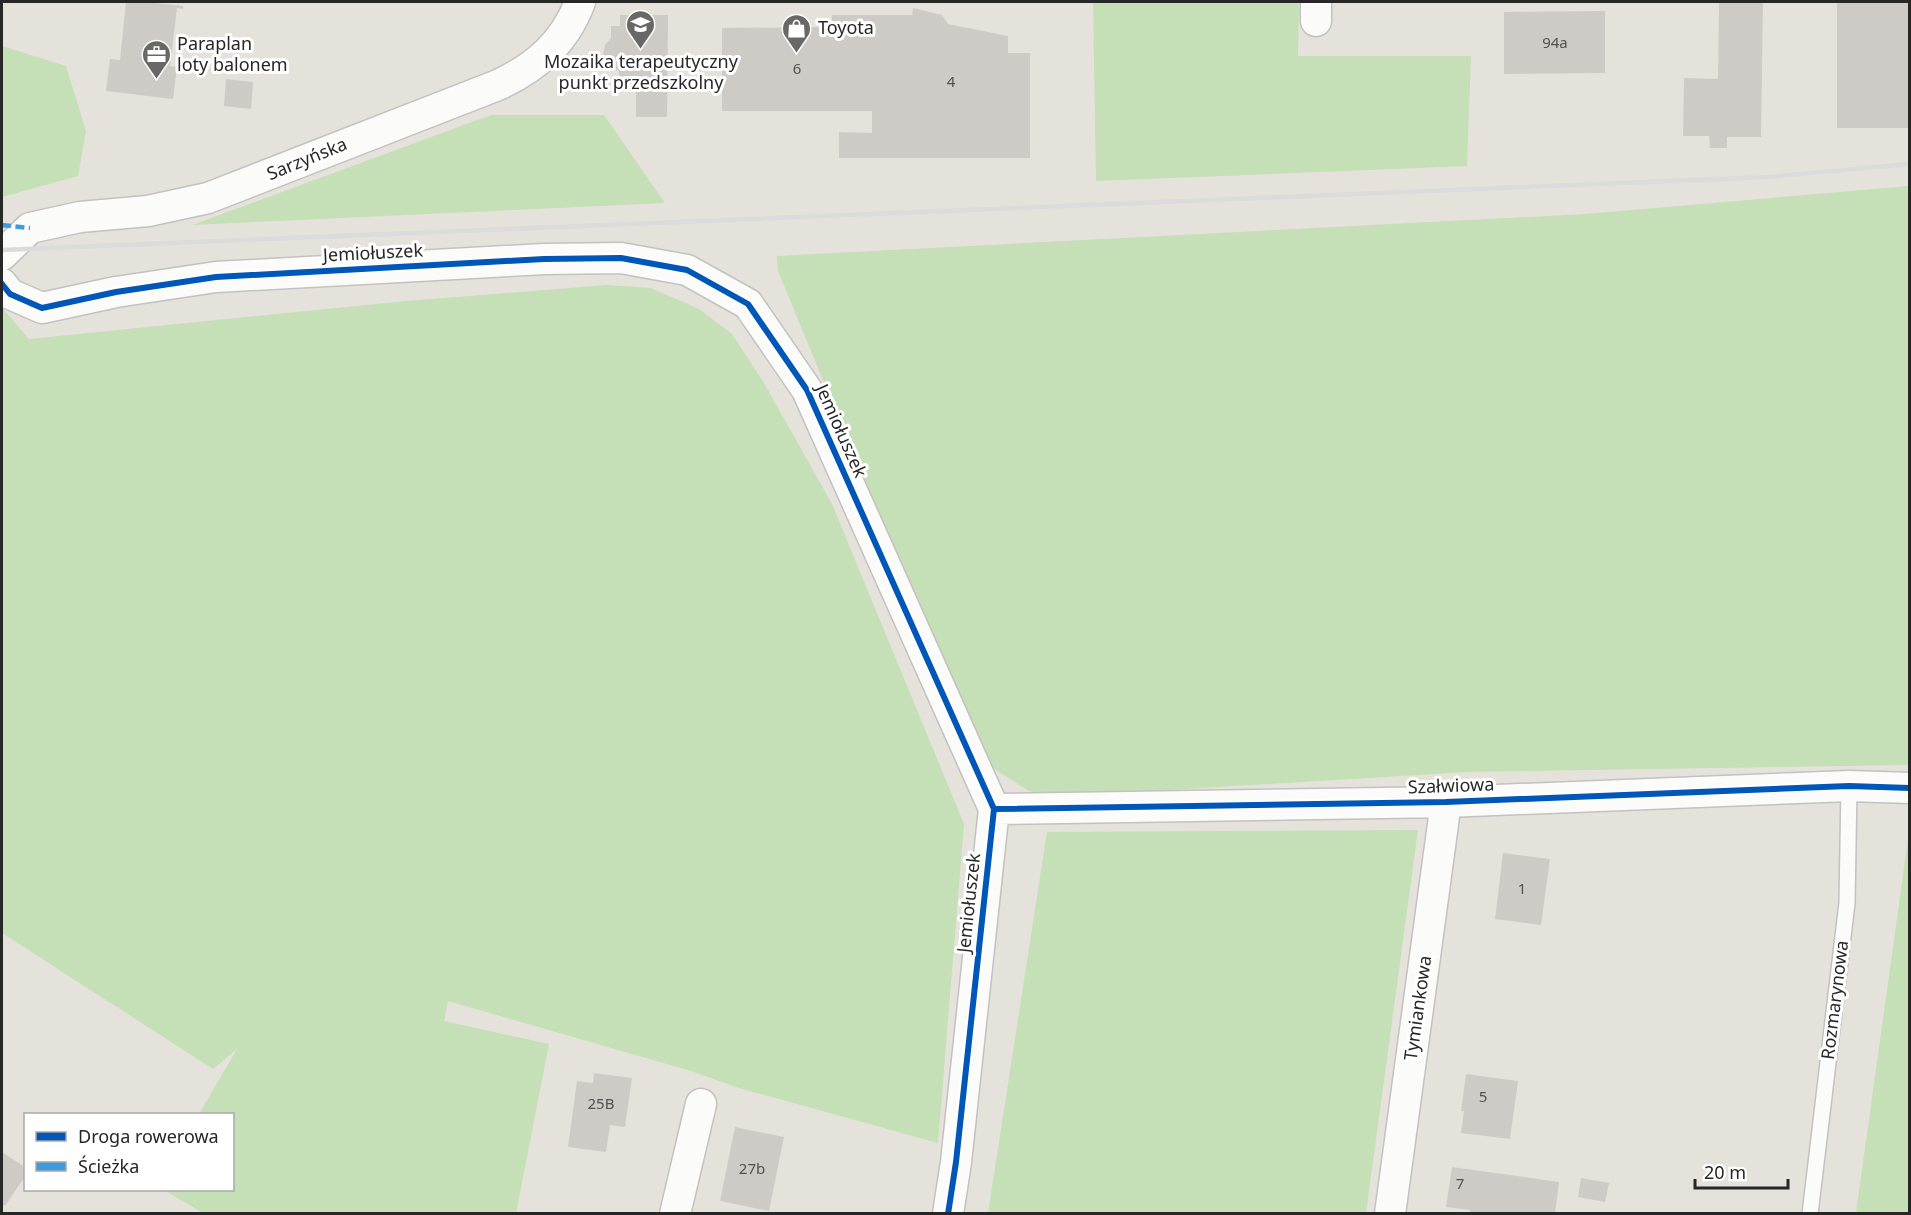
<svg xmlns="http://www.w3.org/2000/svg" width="1911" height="1215" font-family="'Noto Sans',sans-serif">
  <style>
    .green { fill: #c5dfb6 }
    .building { fill: #cecbc7 }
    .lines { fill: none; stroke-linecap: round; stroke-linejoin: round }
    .lane-casing { stroke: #c3c1c1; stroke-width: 18 }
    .street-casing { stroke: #c3c1c1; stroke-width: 33 }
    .lane { stroke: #fbfbfa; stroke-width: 15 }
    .street { stroke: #fbfbfa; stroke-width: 30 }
    .rail { stroke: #dcdbdc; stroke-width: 4.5 }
    .quiet { stroke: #3d9ce0; stroke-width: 4.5; stroke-dasharray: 9 4.5; stroke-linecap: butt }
    .cycleway-casing { stroke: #fff; stroke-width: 10 }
    .cycleway { stroke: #0057b8; stroke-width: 6 }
    .labels { text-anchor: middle; stroke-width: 6; stroke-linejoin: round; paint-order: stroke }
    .number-label { font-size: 15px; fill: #525150 }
    .poi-label { font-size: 18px; fill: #272727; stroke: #fff; text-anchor: start }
    .street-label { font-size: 18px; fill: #272727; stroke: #fff }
  </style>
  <rect width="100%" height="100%" fill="#e5e2dc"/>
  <!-- green -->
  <path class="green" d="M1093,2H1299L1298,56H1471L1467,166L1096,181Z
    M2,46L66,66L86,131L78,176L2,197Z
    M491,115H604L665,203L192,225Z
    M1909,186V765L1467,772L1040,798L979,759L778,271L777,256L1585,214Z
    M607,285L651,288L699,309L732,334L764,383L832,504L964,824L938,1143L739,1088L691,1071L448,1001L444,1021L549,1044L516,1213H203L164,1190H232V1114H199L237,1049L213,1069L2,933V310H4L29,339L406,301Z
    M1418,830L1366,1213H988L1047,832Z
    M1909,832V1213H1856Z"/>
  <!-- building -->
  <path class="building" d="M126,2H146L183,6V9L177,8L170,66L177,67L173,99L106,91L110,59L120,60Z
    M1719,2H1763L1761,137H1727V148H1710L1709,136H1683L1684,78L1718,79Z
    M1837,2H1910V128H1837Z
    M913,8L942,15L948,24L1008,36V53H1030V158H839V132L872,133V111H722V28L832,27V15H912Z
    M1605,11V73L1504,74V12Z
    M620,15H668L667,117H636V89H619V71L607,65L603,54L605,45L611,38V26H620Z
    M226,79L253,82L251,109L224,106Z
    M1503,853L1550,859L1541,925L1495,919Z
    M594,1073L632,1078L625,1127L610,1125L606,1152L568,1147L577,1081L593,1083Z
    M1466,1074L1518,1081L1510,1139L1461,1133L1464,1111H1461Z
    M735,1127L784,1137L769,1211L720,1201Z
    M2,1152L26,1168V1175L5,1206L2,1204Z
    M1452,1167L1559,1182L1555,1214H1470V1210L1446,1207Z
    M1581,1178L1609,1183L1605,1202L1578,1197Z"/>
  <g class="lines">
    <defs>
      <path id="lane" d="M1810,1214L1847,903L1849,786"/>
      <path id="street" d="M1316,21V2
        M2,255L30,228L80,217L148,211L208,198L498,85C537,67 565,42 580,2
        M2,284L10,294L42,308L116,292L216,277L544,259L621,258L687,270L748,304L807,390L994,809L956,1162L948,1214
        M994,809L1446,802L1849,786L1910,788
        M675,1214L701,1104
        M1390,1214L1446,802"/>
    </defs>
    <!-- lane casing -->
    <use href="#lane" class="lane-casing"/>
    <!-- street casing -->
    <use href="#street" class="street-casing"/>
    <!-- lane -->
    <use href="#lane" class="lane"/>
    <!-- street -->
    <use href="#street" class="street"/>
    <!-- rail -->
    <path class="rail" d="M2,250L1768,177L1910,164"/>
    <!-- quiet -->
    <path class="quiet" d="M2,225L30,228"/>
    <defs>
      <path id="cycleway" d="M2,284L10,294L42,308L116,292L216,277L544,259L621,258L687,270L748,304L807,390L994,809L956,1162L948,1214
        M994,809L1446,802L1849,786L1910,788"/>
    </defs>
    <!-- cycleway casing -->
    <use href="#cycleway" class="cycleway-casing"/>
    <!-- cycleway -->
    <use href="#cycleway" class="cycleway"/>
  </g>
  <!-- icons -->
  <defs>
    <symbol id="school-pin" viewBox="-11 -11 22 30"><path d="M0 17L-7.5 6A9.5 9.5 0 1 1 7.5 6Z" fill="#6a6866" stroke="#fff"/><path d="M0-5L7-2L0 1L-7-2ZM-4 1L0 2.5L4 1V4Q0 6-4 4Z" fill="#fff"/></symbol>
    <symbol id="shop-pin" viewBox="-11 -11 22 30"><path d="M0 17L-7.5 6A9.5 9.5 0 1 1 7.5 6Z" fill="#6a6866" stroke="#fff"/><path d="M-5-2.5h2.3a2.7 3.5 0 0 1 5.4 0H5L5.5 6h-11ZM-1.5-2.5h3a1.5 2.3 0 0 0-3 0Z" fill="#fff"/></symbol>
    <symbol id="office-pin" viewBox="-11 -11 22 30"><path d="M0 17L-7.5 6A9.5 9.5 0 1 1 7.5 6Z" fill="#6a6866" stroke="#fff"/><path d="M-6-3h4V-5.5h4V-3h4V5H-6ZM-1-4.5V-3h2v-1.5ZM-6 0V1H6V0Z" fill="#fff"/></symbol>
  </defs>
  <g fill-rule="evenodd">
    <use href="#school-pin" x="624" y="8" width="33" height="45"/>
    <use href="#shop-pin" x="780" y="12" width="33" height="45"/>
    <use href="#office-pin" x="140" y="38" width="33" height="45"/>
  </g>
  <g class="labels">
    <!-- number labels -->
    <g class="number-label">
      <text x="1555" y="48">94a</text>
      <text x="797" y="74">6</text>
      <text x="951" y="87">4</text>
      <text x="1522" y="894">1</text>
      <text x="1483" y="1102">5</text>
      <text x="601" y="1109">25B</text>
      <text x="752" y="1174">27b</text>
      <text x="1460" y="1189">7</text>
    </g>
    <!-- poi labels -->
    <g class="poi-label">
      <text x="818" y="34">Toyota</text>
      <text x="177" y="50">Paraplan<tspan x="177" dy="21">loty balonem</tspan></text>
      <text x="641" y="68" text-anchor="middle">Mozaika terapeutyczny<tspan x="641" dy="21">punkt przedszkolny</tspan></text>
    </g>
    <!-- street labels -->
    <g class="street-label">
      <text transform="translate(307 159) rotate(-22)" y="6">Sarzyńska</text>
      <text transform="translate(373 253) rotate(-3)" y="6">Jemiołuszek</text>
      <text transform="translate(841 431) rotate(66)" y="6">Jemiołuszek</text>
      <text transform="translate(1451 786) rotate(-2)" y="6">Szałwiowa</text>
      <text transform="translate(969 903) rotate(-84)" y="6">Jemiołuszek</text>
      <text transform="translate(1835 1000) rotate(-83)" y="6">Rozmarynowa</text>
      <text transform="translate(1418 1008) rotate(-82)" y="6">Tymiankowa</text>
    </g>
  </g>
  <!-- border -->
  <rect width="1911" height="1215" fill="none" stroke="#272727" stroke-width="6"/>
  <!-- legend -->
  <rect x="24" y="1113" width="210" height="78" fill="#ffffff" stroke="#a9a9a9" stroke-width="1.5"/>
  <rect x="36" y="1132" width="30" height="9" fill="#0057b8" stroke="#a9a9a9" stroke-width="1.5"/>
  <text x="78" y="1143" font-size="18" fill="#272727">Droga rowerowa</text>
  <rect x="36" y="1162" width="30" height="9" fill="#3d9ce0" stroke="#a9a9a9" stroke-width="1.5"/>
  <text x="78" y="1173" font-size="18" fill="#272727">Ścieżka</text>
  <!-- scale -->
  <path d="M1695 1179v9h93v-9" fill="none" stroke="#272727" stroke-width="3"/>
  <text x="1704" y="1179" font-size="18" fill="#272727" stroke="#ffffff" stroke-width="4.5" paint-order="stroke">20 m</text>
</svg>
